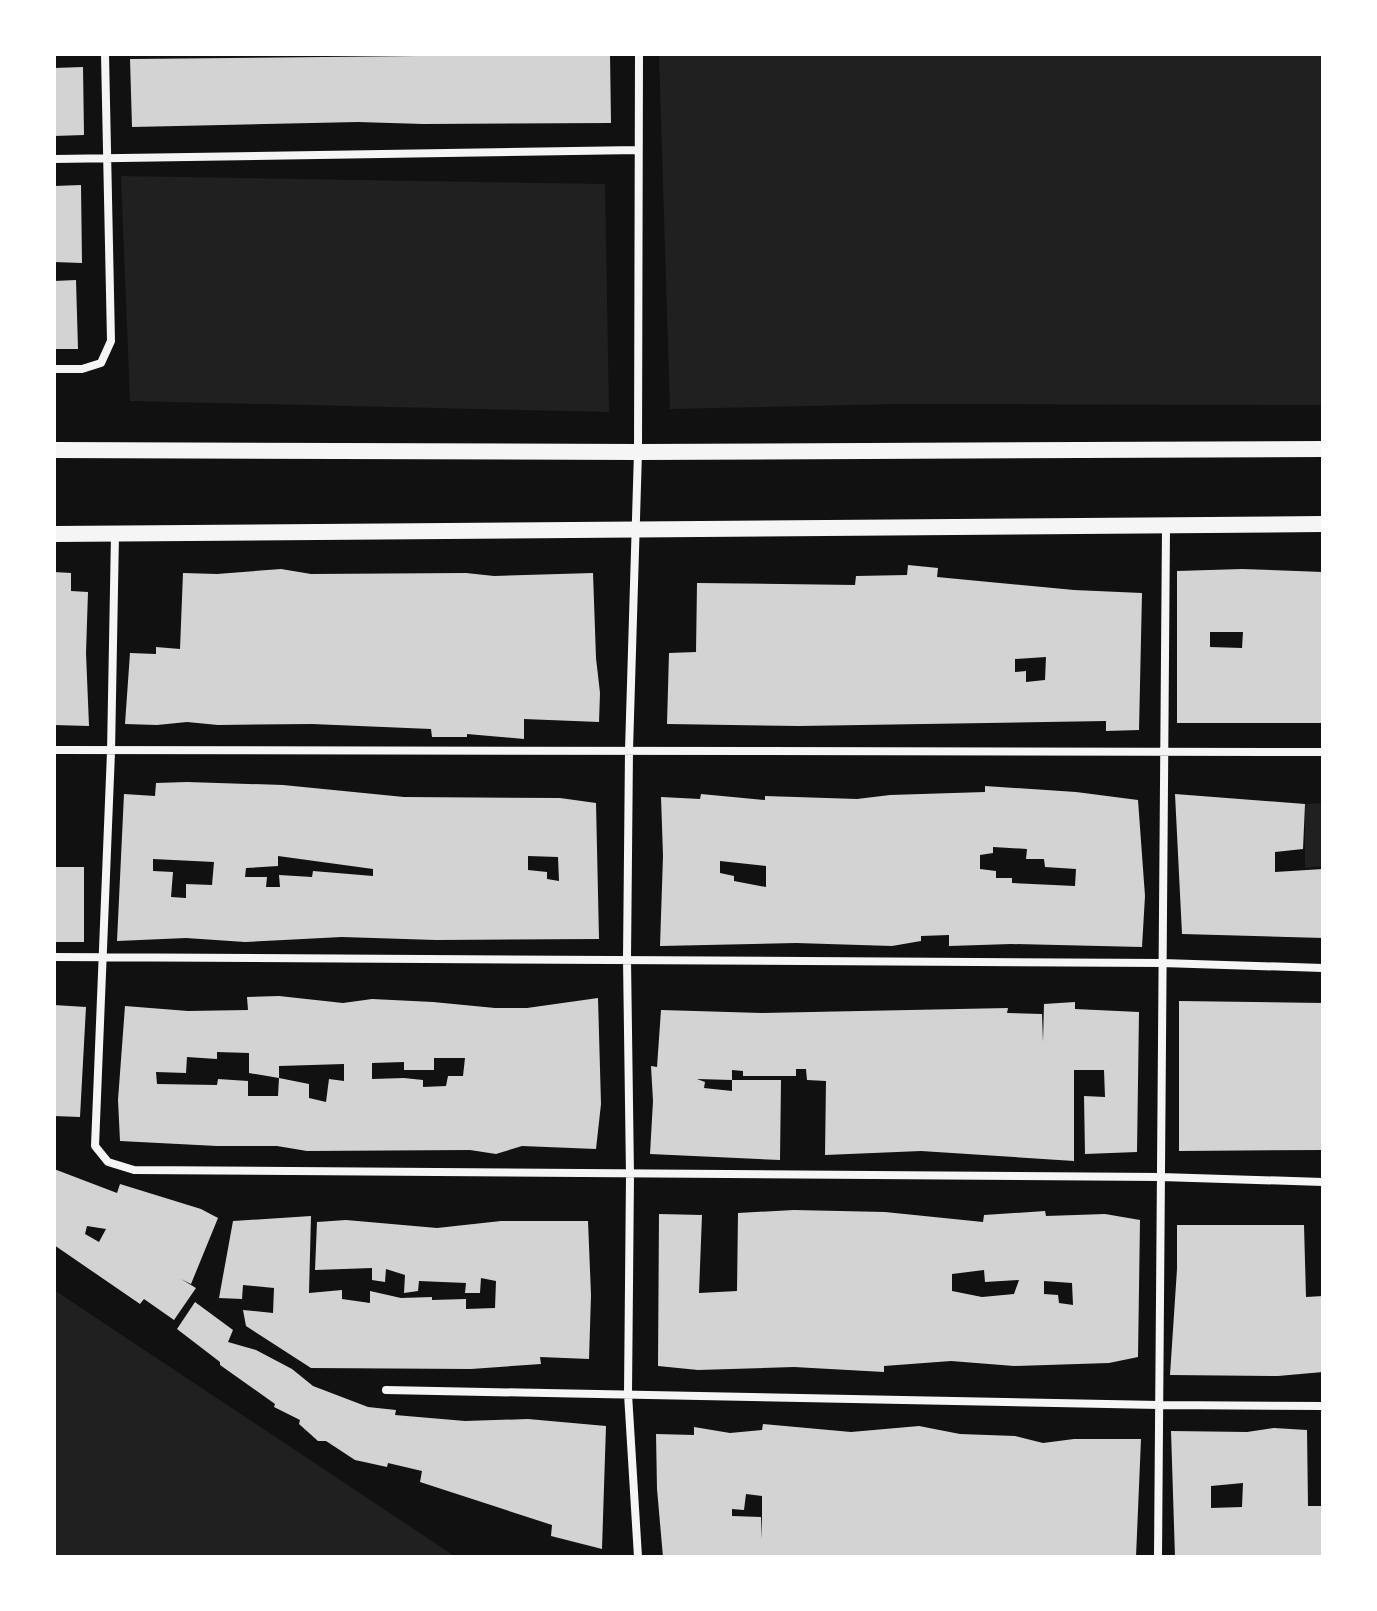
<svg xmlns="http://www.w3.org/2000/svg" width="1377" height="1611" font-family="'Exo 2',sans-serif">
  <style>
    .green { fill: #202020 }
    .building { fill: #d3d3d3; fill-rule: evenodd }
    .lines { fill: none; stroke-linecap: round; stroke-linejoin: round }
    .minor { stroke: #f5f5f5; stroke-width: 8 }
    .secondary { stroke: #f5f5f5; stroke-width: 16 }
  </style>
  <rect width="100%" height="100%" fill="#111"/>
  <!-- green -->
  <path class="green" d="M659,54H1323V405L899,404L670,409Z
    M121,176L605,184L609,412L130,401Z
    M1323,803V866L1305,868V804Z
    M54,1290L456,1557H54Z"/>
  <!-- building -->
  <path class="building" d="M610,54L611,123L423,124L358,122L132,127L130,59Z
    M83,67L84,135L54,136V68Z
    M81,185L82,263L54,262V186Z
    M76,280L78,349H54V281Z
    M908,565L938,568L937,577L1074,590L1142,593L1139,730L1106,731V721L799,726L667,724L669,653L696,652L697,583L855,585L856,576L907,575ZM1046,657L1045,680L1026,682V671L1015,672V659Z
    M281,569L311,574L466,573L494,576L593,573L596,658L600,693L599,722L524,719V739L467,734V737H432L431,729L312,724L218,725L187,722L157,725L125,724L130,653L156,654V647L180,649L183,573L217,574Z
    M1242,569L1323,572V723H1177V571ZM1210,632H1243L1242,648L1210,647Z
    M54,572L71,573V591L88,592L86,653L89,726L54,725Z
    M187,782L283,785L404,797L560,798L596,803L599,939L436,940L342,937L245,942L186,938L117,941L124,794L155,796L156,783ZM278,856L373,869V876L313,871L312,877L279,875L280,887H266L267,877H245L246,868L278,866ZM528,856L558,857L559,881L547,879V872L528,870ZM153,859L214,862L212,885L186,884V898L171,897L173,872L153,871Z
    M985,786L1076,792L1138,800L1145,896L1142,947L1011,944L949,946V935L921,936V941L892,946L796,943L660,946L663,856L661,797L700,799L701,794L765,800V796L857,799L890,795L985,792ZM993,847L1027,849L1026,859H1044L1045,867L1076,869L1075,886L1012,883V878H996V871L980,869V855L993,853ZM720,861L766,866V887L734,881V876L720,873Z
    M1175,794L1305,804L1303,849L1275,852V872L1323,869V938L1182,934Z
    M54,867H84V942H54Z
    M279,996L343,1003L372,999L433,1002L495,1008H527L598,998L601,1104L596,1149L522,1146L496,1154L470,1150L307,1151L277,1146H217L120,1141L118,1100L125,1006L188,1011L248,1010L247,997ZM217,1052L249,1053V1073L279,1078V1066L344,1064V1081L329,1079L326,1102L309,1098V1084L279,1078L278,1096H248V1081L218,1079L217,1085L157,1084L156,1072L186,1073L187,1057L217,1059ZM434,1058H465L463,1076H448L446,1086L423,1087V1080L404,1078L372,1079V1063L404,1062V1070H434Z
    M1179,1001L1323,1003V1150L1179,1151Z
    M1075,1002V1009L1139,1012L1137,1152L1085,1154L1084,1096L1105,1097L1104,1070H1074V1161L921,1151L825,1155L826,1081L807,1080L806,1069H796V1076H743V1071L732,1070V1080H781L780,1160L650,1154L653,1101L651,1066L657,1067L661,1010L762,1013L1008,1008L1007,1013L1042,1014L1043,1042L1044,1004ZM697,1079L732,1080V1091L704,1088L705,1082Z
    M54,1005L86,1007L80,1117L54,1116Z
    M54,1169L117,1193L120,1184L201,1209L218,1218L191,1284L181,1279L196,1288L174,1320L144,1299L140,1304L54,1245ZM87,1226L106,1229L99,1242L85,1234Z
    M794,1210L885,1212L983,1222L984,1215L1045,1211L1046,1216L1105,1214L1140,1220L1138,1357L1109,1363L1014,1366L951,1361L884,1366V1372L794,1367L698,1370L658,1366L659,1214L702,1215L699,1293L737,1291L738,1213ZM984,1270L985,1282L1019,1280L1014,1294L982,1297L952,1291V1274ZM1044,1281L1072,1283L1073,1305L1059,1303L1058,1295L1044,1294Z
    M311,1216L309,1293L342,1290V1299L370,1303V1291L401,1298L432,1297V1300L466,1299V1309L495,1308L496,1281L481,1278L480,1293H465L466,1283L419,1281L418,1291L404,1293L405,1275L386,1269L385,1282L372,1280V1268L315,1270L317,1222L346,1220L437,1228L501,1221H588L591,1295L589,1359L540,1357L541,1364L471,1369L311,1368L246,1326L243,1310L273,1313L274,1288L243,1285L242,1299L219,1298L233,1221Z
    M1177,1225H1304L1306,1297L1323,1296V1372L1278,1376L1170,1375L1177,1269Z
    M195,1302L233,1330L228,1342L256,1350L292,1369L313,1386L368,1407L396,1410L395,1415L465,1421L528,1419L606,1426L602,1549L551,1536L552,1525L420,1482L422,1471L388,1463L387,1467L355,1460L326,1441H318L299,1424L300,1420L274,1407L275,1404L220,1365V1362L177,1329Z
    M763,1424L851,1432L919,1426L960,1434L1015,1436L1043,1443L1074,1439H1141L1136,1557H663L657,1489L656,1434L694,1435V1427L730,1433L762,1430ZM746,1494L762,1496V1539L761,1517L732,1516V1509L744,1510Z
    M1274,1428L1307,1430L1308,1506H1323V1557H1175L1171,1431L1247,1432ZM1243,1483L1242,1507L1211,1508V1486Z"/>
  <g class="lines">
    <!-- minor -->
    <path class="minor" d="M54,159L638,150
      M54,369H82L101,363L111,341L105,54
      M115,534L111,752L95,1146L108,1162L134,1170L1161,1177L1323,1182
      M54,750L1323,752
      M54,957L1162,963L1323,968
      M386,1390L1159,1405L1323,1406
      M638,1557L628,1394L630,1175L627,959L629,750L638,452L639,54
      M1158,1557L1166,527"/>
    <!-- secondary -->
    <path class="secondary" d="M54,450L638,452L1323,449
      M54,534L1323,524"/>
  </g>
  <!-- border -->
  <rect width="1377" height="1611" fill="none" stroke="#ffffff" stroke-width="112"/>
</svg>
